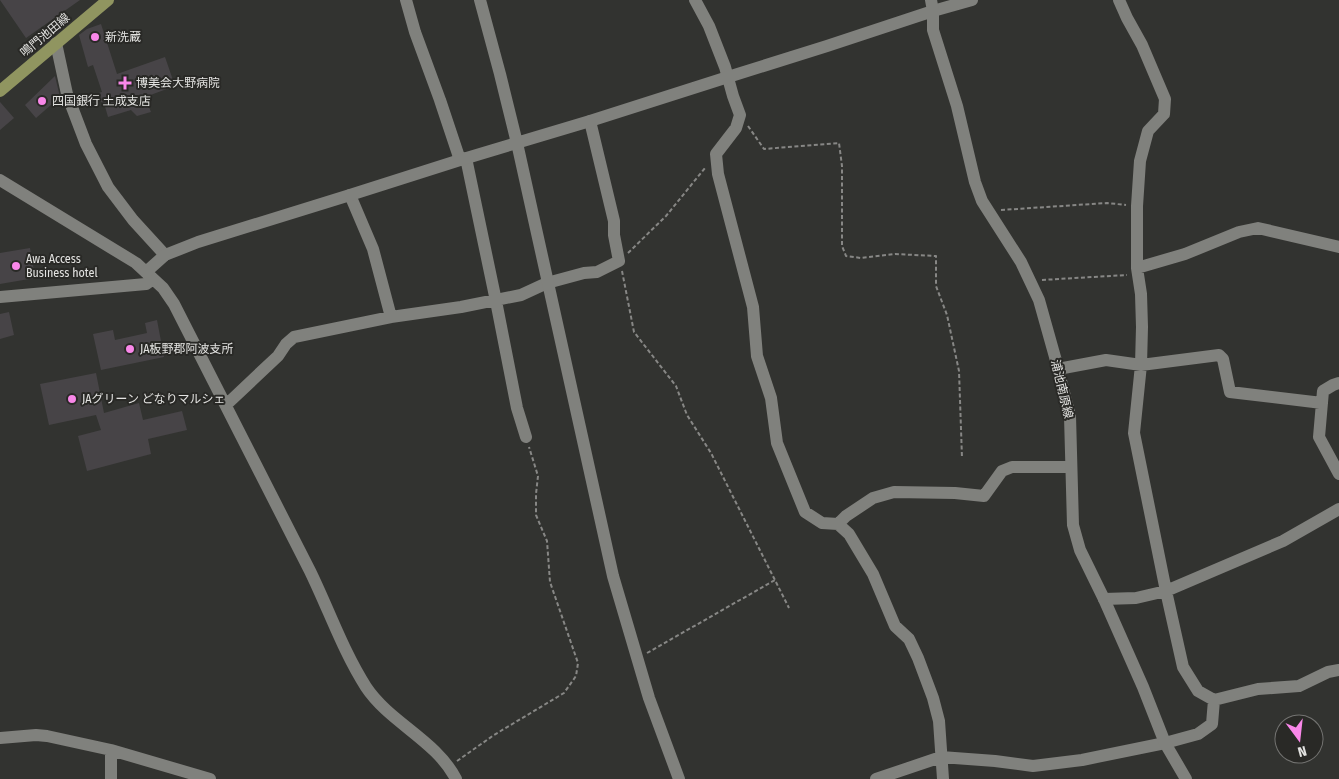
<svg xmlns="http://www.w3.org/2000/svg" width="1339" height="779" font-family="'Fira Sans Condensed','Noto Sans JP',sans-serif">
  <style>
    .building { fill: #474447 }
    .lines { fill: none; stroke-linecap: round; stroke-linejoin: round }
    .path { stroke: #878785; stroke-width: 2; stroke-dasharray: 4 2.5; stroke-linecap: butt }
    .street { stroke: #80817d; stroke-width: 12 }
    .secondary { stroke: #80817d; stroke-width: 12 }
    .primary { stroke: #909560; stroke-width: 12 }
    .poi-dot { fill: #f987e9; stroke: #292926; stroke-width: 2 }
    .labels { text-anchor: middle; stroke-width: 4; stroke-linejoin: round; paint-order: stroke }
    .street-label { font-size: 12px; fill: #e3e3e1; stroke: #292926 }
    .poi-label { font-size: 12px; fill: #e3e3e1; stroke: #292926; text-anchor: start }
  </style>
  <rect width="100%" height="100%" fill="#323330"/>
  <!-- building -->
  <path class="building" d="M0,0H80L26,38Z
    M101,24L117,74L165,57L175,86L145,97L151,112L137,116L131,110L108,117L104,103L88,96L102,92L93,65L88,67L79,35L87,29Z
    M55,76L60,97L36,118L25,105Z
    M0,102L14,118L0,130Z
    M30,248L35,278L0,284V253Z
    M9,312L14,335L0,339V314Z
    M157,320L164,357L101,370L93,334L113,330L115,340L147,333L145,323Z
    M96,373L104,413L139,403L143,420L182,411L187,430L148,439L151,454L87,471L78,436L101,430L96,415L49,425L40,384Z"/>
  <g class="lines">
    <!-- path -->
    <path class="path" d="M748,126L764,149L839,143L842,166V246L846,256L861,258L895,254L936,256V286L947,315L959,371L962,458
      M1001,210L1107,203L1126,205
      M628,253L666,216L705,168
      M622,271L634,332L676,386L687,415L711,453L789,608
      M1042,280L1127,275
      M647,653L775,580
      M457,761L494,735L564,693L576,676L578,663L550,582L547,541L536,515V494L538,476L529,447"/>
    <!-- street -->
    <path class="street" d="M406,0L415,32L440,100L460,160
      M695,0L709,26L725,67L733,96L740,115L736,128L716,154L718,174L753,307L757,356L771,398L777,443L805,512L822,523L838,524L849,534L873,574L895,626L909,639L918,658L933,698L939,721L943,779
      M1119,0L1127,18L1142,45L1165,99L1164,114L1148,131L1140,161L1137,206V268L1141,294L1142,327L1141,365L1134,433L1166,591L1183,667L1198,691L1214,700L1258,689L1299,686L1328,672L1339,670
      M933,11L972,0
      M56,43L67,94L86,144L108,187L133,220L165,255
      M466,158L496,301L517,408L526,437
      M0,180L136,263L163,288L174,304C220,393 265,482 310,571C329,610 343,651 366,687C390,723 436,740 456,779
      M350,195L373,249L391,317
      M1137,268L1185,254L1239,232L1258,228L1339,247
      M0,297L146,284L153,279
      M1058,369L1106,360L1141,365L1219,355L1223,359L1230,392L1322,403
      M1339,383L1333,385L1323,391L1319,437L1339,474
      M226,405L278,356L286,344L294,337L391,317L461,307L521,295L547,283L584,273L597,272L619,261L614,235V221L590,121
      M838,524L846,516L873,498L894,492L955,493L984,496L1002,471L1012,467H1071
      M1104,599L1136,598L1166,591L1283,541L1339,509
      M0,738L36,735L47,736L111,750L210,779
      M111,750V779
      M876,779L941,757L995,761L1033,766L1082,760L1165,743L1198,734L1212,724L1214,700"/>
    <!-- secondary -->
    <path class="secondary" d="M480,0L500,74L517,143L613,576L649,698L679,779
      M931,0L933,11V30L957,106L975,182L982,201L1021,262L1039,300L1055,357L1070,416L1073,525L1080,550L1104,599L1143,687L1165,743L1186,779
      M146,272L165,255L198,242L350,195L460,160L590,121L728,77L827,46L933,11"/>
    <!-- primary -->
    <path class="primary" d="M0,91L108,0"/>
  </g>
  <!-- markers -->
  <g class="poi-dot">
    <circle cx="95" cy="37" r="5"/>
    <path d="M122.5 75.5h5v5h5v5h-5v5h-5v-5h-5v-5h5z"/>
    <circle cx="42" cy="101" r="5"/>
    <circle cx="16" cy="266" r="5"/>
    <circle cx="130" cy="349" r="5"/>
    <circle cx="72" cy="399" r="5"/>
  </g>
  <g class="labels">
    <!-- street labels -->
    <g class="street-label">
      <text transform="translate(45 35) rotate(-40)" y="4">鳴門池田線</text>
      <text transform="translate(1062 389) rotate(77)" y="4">浦池南原線</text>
    </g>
    <!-- poi labels -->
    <g class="poi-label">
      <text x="105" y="41">新洗蔵</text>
      <text x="136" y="87">博美会大野病院</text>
      <text x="52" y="105">四国銀行 土成支店</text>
      <text x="26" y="263">Awa Access<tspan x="26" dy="14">Business hotel</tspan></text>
      <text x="140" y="353">JA板野郡阿波支所</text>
      <text x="82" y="403">JAグリーン どなりマルシェ</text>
    </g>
  </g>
  <!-- north arrow -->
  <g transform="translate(1299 739) rotate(165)"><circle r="24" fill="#292926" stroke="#737371"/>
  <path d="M0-4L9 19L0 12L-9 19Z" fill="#f987e9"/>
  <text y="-8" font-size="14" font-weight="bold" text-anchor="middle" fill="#e3e3e1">N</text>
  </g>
</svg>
